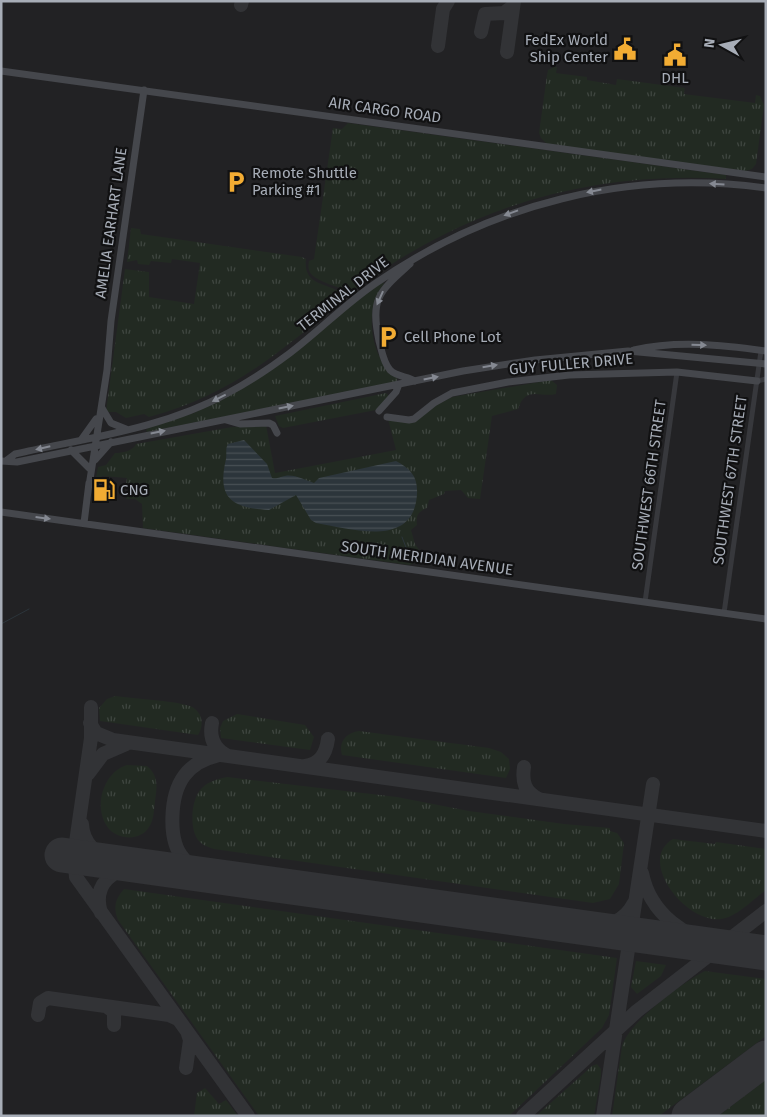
<svg xmlns="http://www.w3.org/2000/svg" width="767" height="1117" font-family="'Fira Sans',sans-serif">
  <style>
    .built { fill: #222224 }
    .grass { fill: url(#grass-tufts) }
    .water { fill: url(#water-rules) }
    .lines { fill: none; stroke-linecap: round; stroke-linejoin: round }
    .stream { stroke: #2c353b; stroke-width: 1 }
    .taxiway { stroke: #323336; stroke-width: 14 }
    .runway { stroke: #323336; stroke-width: 35 }
    .street { stroke: #37383c; stroke-width: 5 }
    .secondary { stroke: #45474c; stroke-width: 7 }
    .oneway { fill: #858992 }
    .labels { text-anchor: middle; stroke-width: 4.5; stroke-linejoin: round; paint-order: stroke }
    .poi-label { font-size: 15px; fill: #a7adb7; stroke: #111112; text-anchor: start }
    .street-label { font-size: 15px; fill: #a7adb7; stroke: #111112 }
  </style>
  <defs>
    <pattern id="grass-tufts" width="24" height="20" patternUnits="userSpaceOnUse" patternTransform="scale(1.25)"><rect width="24" height="20" fill="#222a22"/><path d="M3 7l-1-3M5 7V3M7 7l1-3M15 17l-1-3M17 17v-4M19 17l1-3" fill="none" stroke="#3f4640"/></pattern>
    <pattern id="water-rules" width="6" height="5" patternUnits="userSpaceOnUse" patternTransform="scale(1.25)"><rect width="6" height="5" fill="#2c353b"/><path d="M0 2.5h6" fill="none" stroke="#485055"/></pattern>
  </defs>
  <rect width="100%" height="100%" fill="#151617"/>
  <!-- built -->
  <path class="built" d="M1,1H766V1116H1Z"/>
  <!-- grass -->
  <path class="grass" d="M554,67H557L556,73L587,77V80L616,85L617,79L685,88L684,94L755,103L756,95L760,96L764,105L756,164L752,169L746,171L547,144L541,138L539,133L547,75L548,70Z
    M348,123L726,175V179C629,173 533,190 445,234C425,244 405,255 386,268C376,275 365,286 354,289C346,292 318,281 312,275C308,271 308,266 309,261L314,259L333,128L342,129Z
    M131,228L140,229L141,234L302,257L306,259C302,291 338,280 344,299C280,352 231,395 149,417L144,414L126,418L116,412H106L125,269L149,272V297L194,304L200,263L172,259L171,263L151,261L149,265L138,264L137,260L127,262Z
    M382,282L384,284C363,308 370,360 397,378V382L147,432L146,430L151,426L194,413L247,386Z
    M551,380L557,385L556,394C540,398 526,385 518,409L492,416L480,499L468,498L461,490L445,491L444,494L429,500L427,508C418,512 416,515 417,525L411,530L415,544L422,554L420,561L409,565L143,528L142,504L135,499H126L130,487L126,484L127,478L102,476L98,495L96,497L93,495L98,467L106,465L115,453C122,453 133,451 136,444L232,427L266,425L275,473L396,450L388,419L416,421L435,406L452,397Z
    M386,393L389,396L376,410L283,428L279,426L275,416Z
    M115,696C137,699 170,700 190,706C202,711 205,724 198,735L100,721L99,708L107,699Z
    M237,714L305,725L314,737L310,750L221,738L220,728L223,721Z
    M359,731L489,748L501,752L509,759L510,769L506,778L342,755C338,742 346,733 359,731Z
    M127,765L147,766C159,776 157,787 155,801C154,810 154,820 149,827C141,841 119,840 109,829C92,809 103,772 127,765Z
    M227,777L397,797L469,811L564,824L610,828V831L617,833L624,843L619,884L610,899L593,903L214,849C208,847 202,845 198,840C189,828 191,798 202,788C209,781 218,779 227,777Z
    M673,839L715,844L716,842L766,849V890C752,900 737,917 721,919C686,924 636,860 673,839Z
    M124,889L617,958L609,1015L602,1028L509,1116H259L118,920C113,908 115,899 124,889Z
    M636,961L666,965L661,976L637,994L631,987Z
    M705,971L766,979V1036L659,1116H612L622,1046C629,1022 683,982 705,971Z
    M597,1064L601,1069V1075L594,1116H536L592,1066Z
    M766,1080V1116H718Z
    M205,1088L219,1104L226,1100L238,1116H194L197,1093Z"/>
  <!-- water -->
  <path class="water" d="M244,440L267,464L272,478C278,479 279,477 285,476C294,474 305,480 314,483L319,478L396,461C411,469 418,477 417,494C414,549 352,529 316,523L311,520L296,495L269,510C230,508 217,497 226,459C227,453 225,449 228,444Z"/>
  <g class="lines">
    <!-- stream -->
    <path class="stream" d="M402,537L407,550
      M1,624L29,609"/>
    <!-- taxiway -->
    <path class="taxiway" d="M241,5L242,1
      M481,32L485,14L504,13L513,6
      M438,46L443,9L448,1
      M507,52L514,1
      M91,707V738L74,856L76,877L248,1116
      M90,723L96,733L113,740L766,831
      M212,723C209,738 214,749 228,756
      M216,756C203,759 192,765 184,776C170,795 167,841 184,859C196,872 212,874 229,878
      M305,766C320,764 326,754 328,739
      M524,767C522,781 524,792 539,799
      M88,774L103,754L126,744
      M82,824C83,845 98,856 117,862
      M642,873C650,914 686,939 725,947
      M101,913C92,884 113,869 138,865
      M588,928C607,926 624,923 634,903
      M106,1006L114,1012V1025
      M38,1015L40,1003L48,998L169,1015L178,1019
      M186,1068L190,1040L188,1034
      M523,1116L637,1011L766,911
      M603,1116L653,784"/>
    <!-- runway -->
    <path class="runway" d="M62,855L766,953
      M689,1116L766,1058"/>
    <!-- street -->
    <path class="street" d="M757,381L766,379
      M645,602L677,372
      M724,613L761,351"/>
    <!-- secondary -->
    <path class="secondary" d="M1,71L766,177
      M410,264C379,292 370,298 379,341C382,351 383,362 390,370C397,377 407,376 415,381
      M634,350C677,340 723,345 766,351
      M102,408L111,423L126,429
      M379,411L396,392L399,384
      M387,417L409,420L414,419L434,403L452,393L508,382L569,375L677,372L757,381
      M226,420L240,424L269,423L273,425L277,433
      M81,440L96,419
      M71,450L89,468
      M7,460L15,454C86,438 163,429 228,393C249,382 270,368 290,353C319,331 345,304 376,283C490,204 628,169 766,188
      M95,460L111,442
      M1,461L17,462L463,371L535,360L628,351L766,364
      M89,486L107,370L111,321L144,90
      M1,512L766,619
      M84,523L89,483"/>
  </g>
  <!-- one-way arrows -->
  <defs><path id="oneway-solid" d="M-6-.8H1V-3.2L6.5 0L1 3.2V.8H-6Z" transform="scale(1.25)"/></defs>
  <g class="oneway">
    <use href="#oneway-solid" transform="translate(717 184) rotate(-177)"/>
    <use href="#oneway-solid" transform="translate(594 191) rotate(169)"/>
    <use href="#oneway-solid" transform="translate(511 213) rotate(160)"/>
    <use href="#oneway-solid" transform="translate(380 298) rotate(114)"/>
    <use href="#oneway-solid" transform="translate(699 345) rotate(2)"/>
    <use href="#oneway-solid" transform="translate(490 366) rotate(-9)"/>
    <use href="#oneway-solid" transform="translate(431 378) rotate(-11)"/>
    <use href="#oneway-solid" transform="translate(219 398) rotate(153)"/>
    <use href="#oneway-solid" transform="translate(286 407) rotate(-11)"/>
    <use href="#oneway-solid" transform="translate(158 432) rotate(-11)"/>
    <use href="#oneway-solid" transform="translate(43 448) rotate(167)"/>
    <use href="#oneway-solid" transform="translate(43 518) rotate(7)"/>
  </g>
  <!-- icons -->
  <defs>
    <symbol id="civic-bare" viewBox="-9 -9 18 18"><path d="M-.6-6.5H3V-4.5H.6V-3L4-1V1h2V6H-6V1h2V-1L-.6-3ZM-1.2 2.5V6h2.4V2.5Z" fill="#f2ac33" stroke="#111112" stroke-width="2.5" paint-order="stroke"/></symbol>
    <symbol id="parking-bare" viewBox="-9 -9 18 18"><path d="M-3.5-5.5H1a3.5 3.5 0 0 1 0 7H-1V5.5H-3.5ZM-1-3.4V-.6H.8a1.4 1.4 0 0 0 0-2.8Z" fill="#f2ac33" stroke="#111112" stroke-width="2.5" paint-order="stroke"/></symbol>
    <symbol id="fuel-bare" viewBox="-9 -9 18 18"><path d="M-5.5-6h7V0h2V4h1.3V-2.5L3-4.5l.8-.8L6-3V5H2.5V1h-1V6h-7ZM-4.2-4.7v3.2H.2V-4.7Z" fill="#f2ac33" stroke="#111112" stroke-width="2.5" paint-order="stroke"/></symbol>
  </defs>
  <g fill-rule="evenodd">
    <use href="#civic-bare" x="609" y="33" width="32" height="32"/>
    <use href="#civic-bare" x="659" y="39" width="32" height="32"/>
    <use href="#parking-bare" x="220" y="166" width="32" height="32"/>
    <use href="#parking-bare" x="372" y="321" width="32" height="32"/>
    <use href="#fuel-bare" x="88" y="474" width="32" height="32"/>
  </g>
  <g class="labels">
    <!-- poi labels -->
    <g class="poi-label">
      <text x="608" y="45" text-anchor="end">FedEx World<tspan x="608" dy="17">Ship Center</tspan></text>
      <text x="675" y="83" text-anchor="middle">DHL</text>
      <text x="252" y="178">Remote Shuttle<tspan x="252" dy="17">Parking #1</tspan></text>
      <text x="404" y="342">Cell Phone Lot</text>
      <text x="120" y="495">CNG</text>
    </g>
    <!-- street labels -->
    <g class="street-label">
      <text transform="translate(385 110) rotate(8)" y="5">AIR CARGO ROAD</text>
      <text transform="translate(111 223) rotate(-82)" y="5">AMELIA EARHART LANE</text>
      <text transform="translate(343 294) rotate(-38)" y="5">TERMINAL DRIVE</text>
      <text transform="translate(571 364) rotate(-5)" y="5">GUY FULLER DRIVE</text>
      <text transform="translate(730 480) rotate(-82)" y="5">SOUTHWEST 67TH STREET</text>
      <text transform="translate(649 485) rotate(-82)" y="5">SOUTHWEST 66TH STREET</text>
      <text transform="translate(427 558) rotate(8)" y="5">SOUTH MERIDIAN AVENUE</text>
    </g>
  </g>
  <!-- border -->
  <rect width="767" height="1117" fill="none" stroke="#a7adb7" stroke-width="5"/>
  <!-- north arrow -->
  <g transform="translate(722 45) rotate(278)" stroke="#111112" stroke-width="4" paint-order="stroke">
  <path d="M0-4L9 19L0 12L-9 19Z" fill="#a7adb7"/>
  <text y="-8" font-size="14" font-weight="bold" text-anchor="middle" fill="#a7adb7">N</text>
  </g>
</svg>
